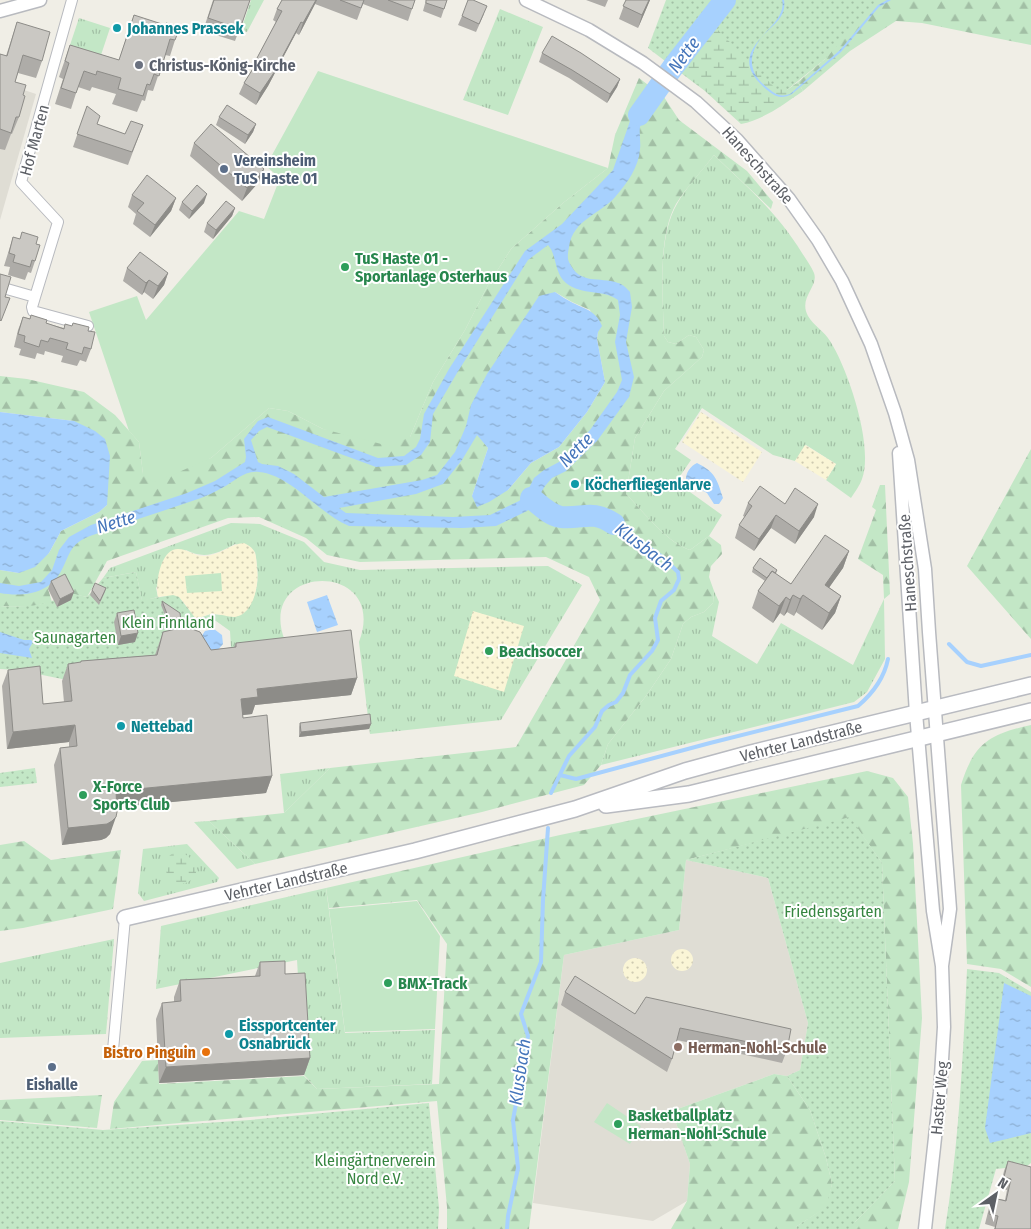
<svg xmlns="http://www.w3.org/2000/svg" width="1031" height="1229" font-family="'Fira Sans Condensed',sans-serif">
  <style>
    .education { fill: #dfddd4 }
    .grass { fill: url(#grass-tufts) }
    .forest { fill: url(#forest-firs); fill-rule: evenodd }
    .wetland { fill: url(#wetland-marsh) }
    .sand { fill: url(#sand-dots) }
    .park { fill: url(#park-dots) }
    .pitch { fill: #c3e7c6 }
    .water { fill: url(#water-ripples); fill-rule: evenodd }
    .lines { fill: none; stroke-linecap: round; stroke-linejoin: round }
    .stream { stroke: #a7d1fe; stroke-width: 4 }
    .river { stroke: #a7d1fe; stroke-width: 22 }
    .minor-casing { stroke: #b8babf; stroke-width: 12 }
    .tertiary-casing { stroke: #b8babf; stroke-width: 15 }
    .secondary-casing { stroke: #b9bbc1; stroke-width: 18 }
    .minor { stroke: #fff; stroke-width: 10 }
    .tertiary { stroke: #fff; stroke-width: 12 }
    .secondary { stroke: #fff; stroke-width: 15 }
    .wall { fill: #aeaca8 }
    .shaded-wall { fill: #8d8c88 }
    .building { fill: #cac8c3; stroke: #8d8c88 }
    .culture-dot { fill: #0f9aa8; stroke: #fff; stroke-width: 2 }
    .worship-dot { fill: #6b7280; stroke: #fff; stroke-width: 2 }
    .service-dot { fill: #5c6f8a; stroke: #fff; stroke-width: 2 }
    .leisure-dot { fill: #2e9e5b; stroke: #fff; stroke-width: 2 }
    .education-dot { fill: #8d6e63; stroke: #fff; stroke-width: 2 }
    .food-dot { fill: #e8710a; stroke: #fff; stroke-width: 2 }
    .labels { text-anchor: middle; stroke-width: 4; stroke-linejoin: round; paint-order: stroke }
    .culture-label { font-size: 16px; font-weight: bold; fill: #0d838f; stroke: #fff; text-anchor: start }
    .worship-label { font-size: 16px; font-weight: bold; fill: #5b616d; stroke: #fff; text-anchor: start }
    .street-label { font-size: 16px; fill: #5d6066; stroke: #fff }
    .service-label { font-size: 16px; font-weight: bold; fill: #4e5e75; stroke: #fff; text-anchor: start }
    .leisure-label { font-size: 16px; font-weight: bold; fill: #27864d; stroke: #fff; text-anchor: start }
    .park-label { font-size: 16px; fill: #368540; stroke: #fff }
    .education-label { font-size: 16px; font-weight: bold; fill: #785e54; stroke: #fff; text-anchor: start }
    .food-label { font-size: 16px; font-weight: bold; fill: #c56008; stroke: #fff; text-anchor: end }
    .water-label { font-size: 18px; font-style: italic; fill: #4575ba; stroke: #fff }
  </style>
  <defs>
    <pattern id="grass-tufts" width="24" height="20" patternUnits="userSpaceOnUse" patternTransform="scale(1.25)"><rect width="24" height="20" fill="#c3e7c6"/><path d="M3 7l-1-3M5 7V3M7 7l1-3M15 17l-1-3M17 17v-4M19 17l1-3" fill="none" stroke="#a2bfa5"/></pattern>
    <pattern id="forest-firs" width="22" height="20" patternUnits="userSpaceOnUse" patternTransform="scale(1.25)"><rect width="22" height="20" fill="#c3e7c6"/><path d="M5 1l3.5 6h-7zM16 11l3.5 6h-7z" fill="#a2bfa5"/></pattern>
    <pattern id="wetland-marsh" width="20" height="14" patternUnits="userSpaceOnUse" patternTransform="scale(1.25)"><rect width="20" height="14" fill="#c3e7c6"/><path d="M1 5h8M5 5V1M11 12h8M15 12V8" fill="none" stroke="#a2bfa5"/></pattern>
    <pattern id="sand-dots" width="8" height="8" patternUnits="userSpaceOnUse" patternTransform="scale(1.25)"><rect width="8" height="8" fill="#faf5d6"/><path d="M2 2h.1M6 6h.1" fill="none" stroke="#cecab1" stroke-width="1.8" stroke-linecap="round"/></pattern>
    <pattern id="park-dots" width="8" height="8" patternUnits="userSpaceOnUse" patternTransform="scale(1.25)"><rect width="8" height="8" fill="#c3e7c6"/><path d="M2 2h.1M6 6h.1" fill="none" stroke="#a2bfa5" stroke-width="1.8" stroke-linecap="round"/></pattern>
    <pattern id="water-ripples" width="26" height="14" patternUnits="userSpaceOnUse" patternTransform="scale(1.25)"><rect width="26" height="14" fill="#a7d1fe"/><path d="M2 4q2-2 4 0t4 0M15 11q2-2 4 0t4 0" fill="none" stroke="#8badd1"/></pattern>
  </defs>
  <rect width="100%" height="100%" fill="#f0eee6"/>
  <!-- education -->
  <path class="education" d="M0,82L36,94L0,220Z
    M686,860L768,878L808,1023L800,1070L787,1076L774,1074L672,1111L690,1164L687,1201L653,1221L533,1203L564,955L679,930Z"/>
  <!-- grass -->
  <path class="grass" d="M251,0H264L247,32L241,30Z
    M500,9L543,27L508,115L463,100Z
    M79,18L110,28L98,64L67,54Z
    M714,155C747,187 778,213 802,253C806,259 811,266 814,273C819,287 798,297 808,316C813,325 825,332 830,341C848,369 874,446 862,479C860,485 855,492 851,498L826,480L836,464L806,445L795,461L773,455L702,408L675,449L691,460L676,482L722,515L709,536L690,550C667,543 643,511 626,494L635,438L664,391L702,357L704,350L696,337L689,335L676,344L668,342L664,336C663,298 657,238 677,204C686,187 702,171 714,155Z
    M231,523L260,524L304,542L324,562L360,570L548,566L582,585L501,720L370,734L359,642C390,560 254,562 285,641L227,652L231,647L230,631L216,621L200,624L196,619L211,614L221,615L252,601C260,584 258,570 255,552L235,544C218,553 205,560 186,550L156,588L158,597L142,601L136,572L103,578L110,568Z
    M714,591L719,602L712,636L757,664L781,623L853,665L884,599L885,659L867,692L854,702L601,765L608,744L646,696L671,659L683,624L691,617L704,612L713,603Z
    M330,768L284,813L280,774Z
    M209,821L255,864L237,869L194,822Z
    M187,844L219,878L217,882L144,901L138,893L143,849Z
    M326,888L345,1033L435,1030L432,1084L317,1089L304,1075L297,960L156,989L161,926Z
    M114,939L106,1034L0,1038V963Z"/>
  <!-- forest -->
  <path class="forest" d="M845,0H1031V45L922,23L896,21L850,51L803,91L798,82L825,59Z
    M639,78L664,97L679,120L747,171L773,202L771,209L714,155C702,171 686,188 676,204C657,238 663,298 664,336L668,342L676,344L689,335L696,337L704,350L702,357L664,391L635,438L626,494C643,511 667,543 690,550L709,536L721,545L722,554L711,566L709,577L714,591L713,603L704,612L691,617L683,624L671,659L646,696L608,744L601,765L584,785L482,812L255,864L209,821L284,813L330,768L516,747L600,600L589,577L546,557L360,562L327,555L306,538L259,517L228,518L107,561L87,597L48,589L52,602L30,607L0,606V570L19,573L49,553L61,531L99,512L107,505V486L74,421L0,412V376L27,379L84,392L115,415L139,442L143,474L211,458L269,408L288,411L323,429L410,437L433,382L465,330L488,285L511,249L563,203L608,168L615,135ZM555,292L572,302L590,310L598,332L597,339L605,382L587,412L559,447L531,463L508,490L472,496L488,448L481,438L466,426Z
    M1031,449V639L967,566Z
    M880,485H885L890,594L884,599L883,575L858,559L876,510L872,507Z
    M1031,725V987L1001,969L967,964L961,785C974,743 990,734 1031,725Z
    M867,771L893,778L908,797L913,844L922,1018L909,1182L898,1229H855V1222L895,1181L882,863L850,818L686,860L679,930L564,955L529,1229H447V1207L437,1101L110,1129L114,1102L142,1061L158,1060L159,1084L304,1076L317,1089L439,1084L447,944L417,900L329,908L326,888L560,835Z
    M24,841L51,860L121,850L113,909L23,928L0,931V845Z
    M774,1074L787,1076L810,1110L826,1158L832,1184L827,1207L797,1226L796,1229H671L687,1201L690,1164L672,1111Z
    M102,1095L97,1128L0,1120V1100Z"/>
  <!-- wetland -->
  <path class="wetland" d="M730,0H792L787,90L798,82L803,91C784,104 765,119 741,124L705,91L677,70Z
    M177,851C189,854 204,867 192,879C175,896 150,862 177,851Z"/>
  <!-- sand -->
  <path class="sand" d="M701,412L762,452L743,482L682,442Z
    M805,445L836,464L826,480L795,461Z
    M244,543C257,549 256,555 257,569C259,584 254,615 234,617C226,617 218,613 210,614C206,615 200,618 195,619C182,601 183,593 158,597C155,585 160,549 178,549C187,549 194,556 204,556C219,556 230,544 244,543Z
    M473,611L524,626L504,692L454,676Z
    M671 960a11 11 0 1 1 22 0a11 11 0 1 1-22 0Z
    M623 970a12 12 0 1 1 24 0a12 12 0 1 1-24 0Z"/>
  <!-- park -->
  <path class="park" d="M666,0H718L669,64L648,48Z
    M730,0H880L825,59L787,90L776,89L712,24Z
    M136,572L142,600L173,595L179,597L200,624L192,635L153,662L133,673L62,679L18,670L0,669V606C31,607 42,607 70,593L87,597L103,578Z
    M35,768L37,783L0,787V773Z
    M850,817L882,863L895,1181L855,1222V1229H796L797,1226L826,1207L832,1184L826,1158L810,1110L787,1076L800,1070L808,1023L768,878L686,860Z
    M967,969L999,973L1031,992V1163L1027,1166L996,1169L979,1229H945C959,1143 963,1056 967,969Z
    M429,1103L439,1208L438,1229H0V1121L103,1130L250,1120Z"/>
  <!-- pitch -->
  <path class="pitch" d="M318,71L608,168L563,203L511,249L488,285L465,330L433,382L410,437L389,446L323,429L288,411L269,408L211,458L172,475L153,482L143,474L139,442L129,431L89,312L137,296L146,320L239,211L264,219L280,178L266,166Z
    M221,573L222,591L187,593L185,576Z
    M417,901L440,936L435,1029L345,1032L329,909Z
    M607,1103L641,1126L630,1144L594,1122Z"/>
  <!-- water -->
  <path class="water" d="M718,0H730L677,70L669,64Z
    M782,0H784C787,18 771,26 761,38C746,58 750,75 769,89C776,95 781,97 790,94L840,50L878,5L887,0H891L879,7L841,52L792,94C784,98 778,98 771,93C713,49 790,31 782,0Z
    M651,87L661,94C654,104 643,115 640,127C639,134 641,142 640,149C639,167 627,183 616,196C600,215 573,219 569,247C568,252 567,258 569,262C580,286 599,276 618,283C623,284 627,289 630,292L632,307L626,342L634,377L629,397L597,441L566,471L552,478L545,486L534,504L527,511L496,526L463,528L349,526C318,513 291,475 259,472C244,470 234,482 222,488C215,492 208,495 201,498C170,509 139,518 108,530C99,533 88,536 80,541C68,549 67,562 60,573C48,594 22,597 0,593V583L19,586L41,582L52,570L59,550L69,537L91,525L187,493L215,481L245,462L246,457L244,439L258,421L268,417L378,458L404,456L416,447L420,439L424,414L449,369L525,251L562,224L613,170L630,121ZM548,245C557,255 554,273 566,283C582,296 604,289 618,300L620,315L615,342L622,380L617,392L590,430L559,462L544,470L534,478L525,496L519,501L490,515L453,517L346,513L339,508L416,494L443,484L462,460L477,435L488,448L472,496L477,507L489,502L508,490L531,463L559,447L587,412L605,382L597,339L598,332L602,326C597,312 586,309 573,303C567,300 561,296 555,292L539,296L487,374L471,405L466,426L455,452L437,475L422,480L324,497L294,474L278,466L262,464L258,462L251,440L259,431L267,427L376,467L406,465L421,455L430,442L433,414L457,373L528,260Z
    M0,412L74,421L95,431L105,439L110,456L107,505L99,512L61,531L49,553L35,567L19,573L0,570Z
    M697,463C715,472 717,479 723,498L719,504H714L707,493L686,482C685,474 690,466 697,463Z
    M327,595L338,625L317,632L307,602Z
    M214,629L222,635L223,644L217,651L207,652L201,637L205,631Z
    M0,632L24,640H31L33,642L29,649L32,658L0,653Z
    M1004,983L1031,996V1133L990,1143L985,1128Z"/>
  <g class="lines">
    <!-- stream -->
    <path class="stream" d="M949,644L967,662L981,666L1031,655
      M560,775L576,779L710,743L858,706C872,694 884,679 888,659
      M551,793L569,756L595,727L602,711L609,705L616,702L623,693L630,675L652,651L658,640L655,618L661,601L674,590L679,579L678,572L661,556L614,524
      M507,1229L508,1216L518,1168L513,1120L528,1036L521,1014L541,962L543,900L548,828"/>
    <!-- river -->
    <path class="river" d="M639,115L673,67L725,0
      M531,498C540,505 549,515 561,517C584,519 591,509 614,524"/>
    <defs>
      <path id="minor" d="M0,287L35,297L58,222L21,182L72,0
        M35,297L32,307L33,311L88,326
        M113,1050L125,918"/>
      <path id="tertiary" d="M526,0L589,30L643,63L696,102L737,140L789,199L818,240L842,281L871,344L895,413L908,460L925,569L929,632L950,909L942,966
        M0,11L40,0
        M899,453L916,713L933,911L942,966L944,1027L940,1092L925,1229"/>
      <path id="secondary" d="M606,805L689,794L1031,711
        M125,918L415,851L575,809L685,771L751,753L1031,685"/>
    </defs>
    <!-- minor casing -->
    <use href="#minor" class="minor-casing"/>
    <!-- tertiary casing -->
    <use href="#tertiary" class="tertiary-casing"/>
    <!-- secondary casing -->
    <use href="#secondary" class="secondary-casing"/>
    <!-- minor -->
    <use href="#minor" class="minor"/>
    <!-- tertiary -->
    <use href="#tertiary" class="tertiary"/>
    <!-- secondary -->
    <use href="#secondary" class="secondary"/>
  </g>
  <!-- wall -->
  <path class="wall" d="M213,0H250L235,41L203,31Z
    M282,0H415L408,21L363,4L357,20L315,4L299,35L296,33L268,86L256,105L239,94L244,83L254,67L257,58L276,22L273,20L277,9Z
    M426,0H447L441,18L423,11Z
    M586,0H608L605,7Z
    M626,0H650L638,28L619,19Z
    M484,14L476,32L458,25L462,16Z
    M134,15L175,40L170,56L165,55L153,91L148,90L145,101L142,100L137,112L112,104L116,94L92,87L90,91L78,87L71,109L55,104L63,79L59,77L70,45L119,60Z
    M17,22L42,61L36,78L18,73L15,82L23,95L19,117L12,134H11L5,150L0,149V54L6,56Z
    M542,53L620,79L617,87L607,103L569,78L539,62Z
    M87,106L97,124L125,134L143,125L128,165L73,147Z
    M219,117L256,124L253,132L245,144L216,125Z
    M194,143L264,169L259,182L242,201L190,156Z
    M132,195L176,198L171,211L150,237L133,224L136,214L128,207Z
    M182,202L204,203L189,219L179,210Z
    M235,208L232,216L213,239L204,232L207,223Z
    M13,237L36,244L35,261L31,273L28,272L25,280L8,275L10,267L4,266Z
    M127,268L168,273L164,285L153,299L144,292L142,295L123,281Z
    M23,317L64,328L88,331L91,349L86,362L80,360L77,366L61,362L63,356L45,351L44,355L37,353L35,359L19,355L21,349L14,347L18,330Z
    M748,503L785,504L814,517L795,544L771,528L754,551L735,538L739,525L745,517L743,516Z
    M849,551L843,568L829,587L841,596L835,613L822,630L796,612L794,616L787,612L784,616L780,613L773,623L752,608L758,591L765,581L752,572L753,568L777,570L776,574L791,584Z
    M51,581L71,600L57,607L48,589Z
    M106,588L105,592L99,605L90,595L92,590Z
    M162,601L181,621L180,625L172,626L168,623L161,605Z
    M117,613L135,642L118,645L114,622Z
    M163,632L211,650L234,647L236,643L357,678L351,695L255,705L252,714L243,715V718L272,776L266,793L117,807L110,834L106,838L101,840L62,845L54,765L60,748L69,747V742L7,749L2,686L8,670L43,704L64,702L62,681L68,664L80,663L81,661L155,655Z
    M300,723L371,724L369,729L299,737V727Z
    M260,962L285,974L310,1058L304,1075L159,1083L156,1019L162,1003L174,1002V997L180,980L255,976Z
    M565,992L635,1014L787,1050L782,1063L677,1040L672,1059L667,1072L561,1005Z
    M1008,1161L1031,1229H994L995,1227L985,1224L989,1208L993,1198L1005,1200L1007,1190L1000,1188L1004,1171Z"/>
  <!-- shaded-wall -->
  <path class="shaded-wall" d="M316,0H317L315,4L299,35L303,23Z
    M649,0H650L638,28L642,15Z
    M301,22L296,33L268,86L256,105L260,93Z
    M620,79L617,87L607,103L610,94Z
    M256,124L253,132L245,144L248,135Z
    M264,169L259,182L242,201L247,188Z
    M207,194L204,203L189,219L192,211Z
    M176,198L171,211L150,237L155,225Z
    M235,208L232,216L213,239L216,230Z
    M168,273L164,285L153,299L158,286Z
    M149,280L144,292L142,295L146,283Z
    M818,504L814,517L795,544L799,531Z
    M776,515L771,528L754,551L759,539Z
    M849,551L843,568L819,602L825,585Z
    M74,592L71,600L57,607L60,599Z
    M793,595L787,612L784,616L790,600Z
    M803,595L796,612L794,616L800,599Z
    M841,596L835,613L822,630L829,613Z
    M786,597L780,613L773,623L779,606Z
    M181,621L180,625L172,626L173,622Z
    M138,633L135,642L118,645L121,636Z
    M357,678L351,695L255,705L252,714L235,716L241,699L257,689Z
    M371,724L369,729L299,737L301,732Z
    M75,725L69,742L7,749L13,732Z
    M272,776L266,793L110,808L116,791Z
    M116,817L110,834L106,838L101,840L62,845L68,828Z
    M310,1058L304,1075L159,1083L166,1067Z"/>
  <!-- building -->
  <path class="building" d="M214,0H250L240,29L208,18Z
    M282,0H316L303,23L301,22L273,74L260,93L244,83L259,59L257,58L282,11L277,9Z
    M340,0H364L361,8Z
    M388,0H415L412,9Z
    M426,0H447L444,9L426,3Z
    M468,0H473L487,6L479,24L462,16Z
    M626,0H649L642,15L623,6Z
    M134,15L165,25L166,23L180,27L175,40L170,39L159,76L154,74L150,85L147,84L143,96L118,89L121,78L97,71L96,75L84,71L76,93L61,88L69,63L65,61L70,45L119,60Z
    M17,22L50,32L42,61L23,55L15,82L26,85L23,95L25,96L19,117H16L11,133L0,129V54L7,56Z
    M552,36L581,53L620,79L610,94L572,70L542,53Z
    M227,105L256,124L248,135L219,117Z
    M87,106L100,116L97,124L125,134L131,121L143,125L132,152L77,134Z
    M211,124L264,169L247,188L194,143Z
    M147,175L176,198L155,225L137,211L144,203L132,195Z
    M197,185L207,194L192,211L182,202Z
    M226,201L235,208L216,230L207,223Z
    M22,232L38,237L36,244L40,245L35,261L32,260L30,267L13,262L15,255L9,253L13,237L20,239Z
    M140,252L168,273L158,286L149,280L146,283L127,268Z
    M0,274L11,277L5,297L10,298L1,321L0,320Z
    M31,315L47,320L46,323L64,329L65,324L72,326L73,323L89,327L88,331L95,332L91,349L84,347L82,354L66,349L68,343L50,338L48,342L41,340L39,347L24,342L25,336L18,334L23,317L30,319Z
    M760,486L785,504L795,488L818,504L799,531L776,515L759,539L739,525L752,506L748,503Z
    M825,535L849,551L825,585L841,596L829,613L803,595L800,599L793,595L790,600L786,597L779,606L758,591L772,571L791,584Z
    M760,558L777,570L775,573L772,571L767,578L753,568Z
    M65,574L74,592L60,599L51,581Z
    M95,583L106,588L100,601L92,590Z
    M162,601L180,613L181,621L173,622L169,619Z
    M134,610L138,633L121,636L117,613Z
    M180,628L192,629L200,632L211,650L236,647V643L351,630L357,678L257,689L258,697L241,699L243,718L267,715L272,776L116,791L117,812L116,817L112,821L107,824L68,828L60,748L77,746L75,725L13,732L8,670L40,666L43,704L72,701L68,664L81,662V661L157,655L163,632Z
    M370,714L371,724L301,732L300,723Z
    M285,961V974L305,973L310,1058L166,1067L162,1003L181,1001L180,980L260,976V962Z
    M575,976L635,1014L646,997L791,1029L787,1050L680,1028L672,1059L565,992Z
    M1008,1161L1031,1167V1229H995L998,1216L989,1214L993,1198L1006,1201L1011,1179L1004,1177Z"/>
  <!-- markers -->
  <g class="culture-dot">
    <circle cx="117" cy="28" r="5"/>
    <circle cx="575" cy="484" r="5"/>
    <circle cx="121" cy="726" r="5"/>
    <circle cx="229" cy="1034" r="5"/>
  </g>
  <circle class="worship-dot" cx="139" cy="65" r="5"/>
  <g class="service-dot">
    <circle cx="224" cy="169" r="5"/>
    <circle cx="52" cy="1067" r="5"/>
  </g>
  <g class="leisure-dot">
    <circle cx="345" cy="267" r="5"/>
    <circle cx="489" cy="651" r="5"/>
    <circle cx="83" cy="795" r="5"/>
    <circle cx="388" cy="983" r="5"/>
    <circle cx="618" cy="1124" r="5"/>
  </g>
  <circle class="education-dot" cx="678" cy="1047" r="5"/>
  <circle class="food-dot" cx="206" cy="1052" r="5"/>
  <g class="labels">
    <!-- culture labels -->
    <g class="culture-label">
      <text x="127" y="34">Johannes Prassek</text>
      <text x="585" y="490">Köcherfliegenlarve</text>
      <text x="131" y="732">Nettebad</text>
      <text x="239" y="1031">Eissportcenter<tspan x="239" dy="18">Osnabrück</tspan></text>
    </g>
    <!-- worship labels -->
    <g class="worship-label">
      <text x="149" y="71">Christus-König-Kirche</text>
    </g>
    <!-- street labels -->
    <g class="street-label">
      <text transform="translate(34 140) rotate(-75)" y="6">Hof Marten</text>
      <text transform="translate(758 165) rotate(48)" y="6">Haneschstraße</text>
      <text transform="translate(907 563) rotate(-94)" y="6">Haneschstraße</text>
      <text transform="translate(801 741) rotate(-14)" y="6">Vehrter Landstraße</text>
      <text transform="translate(286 881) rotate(-13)" y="6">Vehrter Landstraße</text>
      <text transform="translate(939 1098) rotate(-85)" y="6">Haster Weg</text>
    </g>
    <!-- service labels -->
    <g class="service-label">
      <text x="234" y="166">Vereinsheim<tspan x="234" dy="18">TuS Haste 01</tspan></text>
      <text x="52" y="1090" text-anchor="middle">Eishalle</text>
    </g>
    <!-- leisure labels -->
    <g class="leisure-label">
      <text x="355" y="264">TuS Haste 01 -<tspan x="355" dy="18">Sportanlage Osterhaus</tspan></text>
      <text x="499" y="657">Beachsoccer</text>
      <text x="93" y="792">X-Force<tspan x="93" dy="18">Sports Club</tspan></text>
      <text x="398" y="989">BMX-Track</text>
      <text x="628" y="1121">Basketballplatz<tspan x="628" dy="18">Herman-Nohl-Schule</tspan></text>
    </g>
    <!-- park labels -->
    <g class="park-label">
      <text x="168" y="628">Klein Finnland</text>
      <text x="75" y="643">Saunagarten</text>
      <text x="833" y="917">Friedensgarten</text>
      <text x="375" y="1166">Kleingärtnerverein<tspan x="375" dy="18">Nord e.V.</tspan></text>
    </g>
    <!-- education labels -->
    <g class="education-label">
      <text x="688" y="1053">Herman-Nohl-Schule</text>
    </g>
    <!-- food labels -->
    <g class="food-label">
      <text x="196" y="1058">Bistro Pinguin</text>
    </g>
    <!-- water labels -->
    <g class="water-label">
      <text transform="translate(684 55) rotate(-53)" y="6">Nette</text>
      <text transform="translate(576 450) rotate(-45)" y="6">Nette</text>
      <text transform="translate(116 522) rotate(-17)" y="6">Nette</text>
      <text transform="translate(644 547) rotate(37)" y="6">Klusbach</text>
      <text transform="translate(520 1072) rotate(-82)" y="6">Klusbach</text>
    </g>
  </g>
  <!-- north arrow -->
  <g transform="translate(996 1194) rotate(33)" stroke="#ffffff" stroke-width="4" paint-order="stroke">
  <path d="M0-4L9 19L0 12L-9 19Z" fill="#5d6066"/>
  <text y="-8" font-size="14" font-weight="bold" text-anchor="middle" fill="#5d6066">N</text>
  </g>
</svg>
